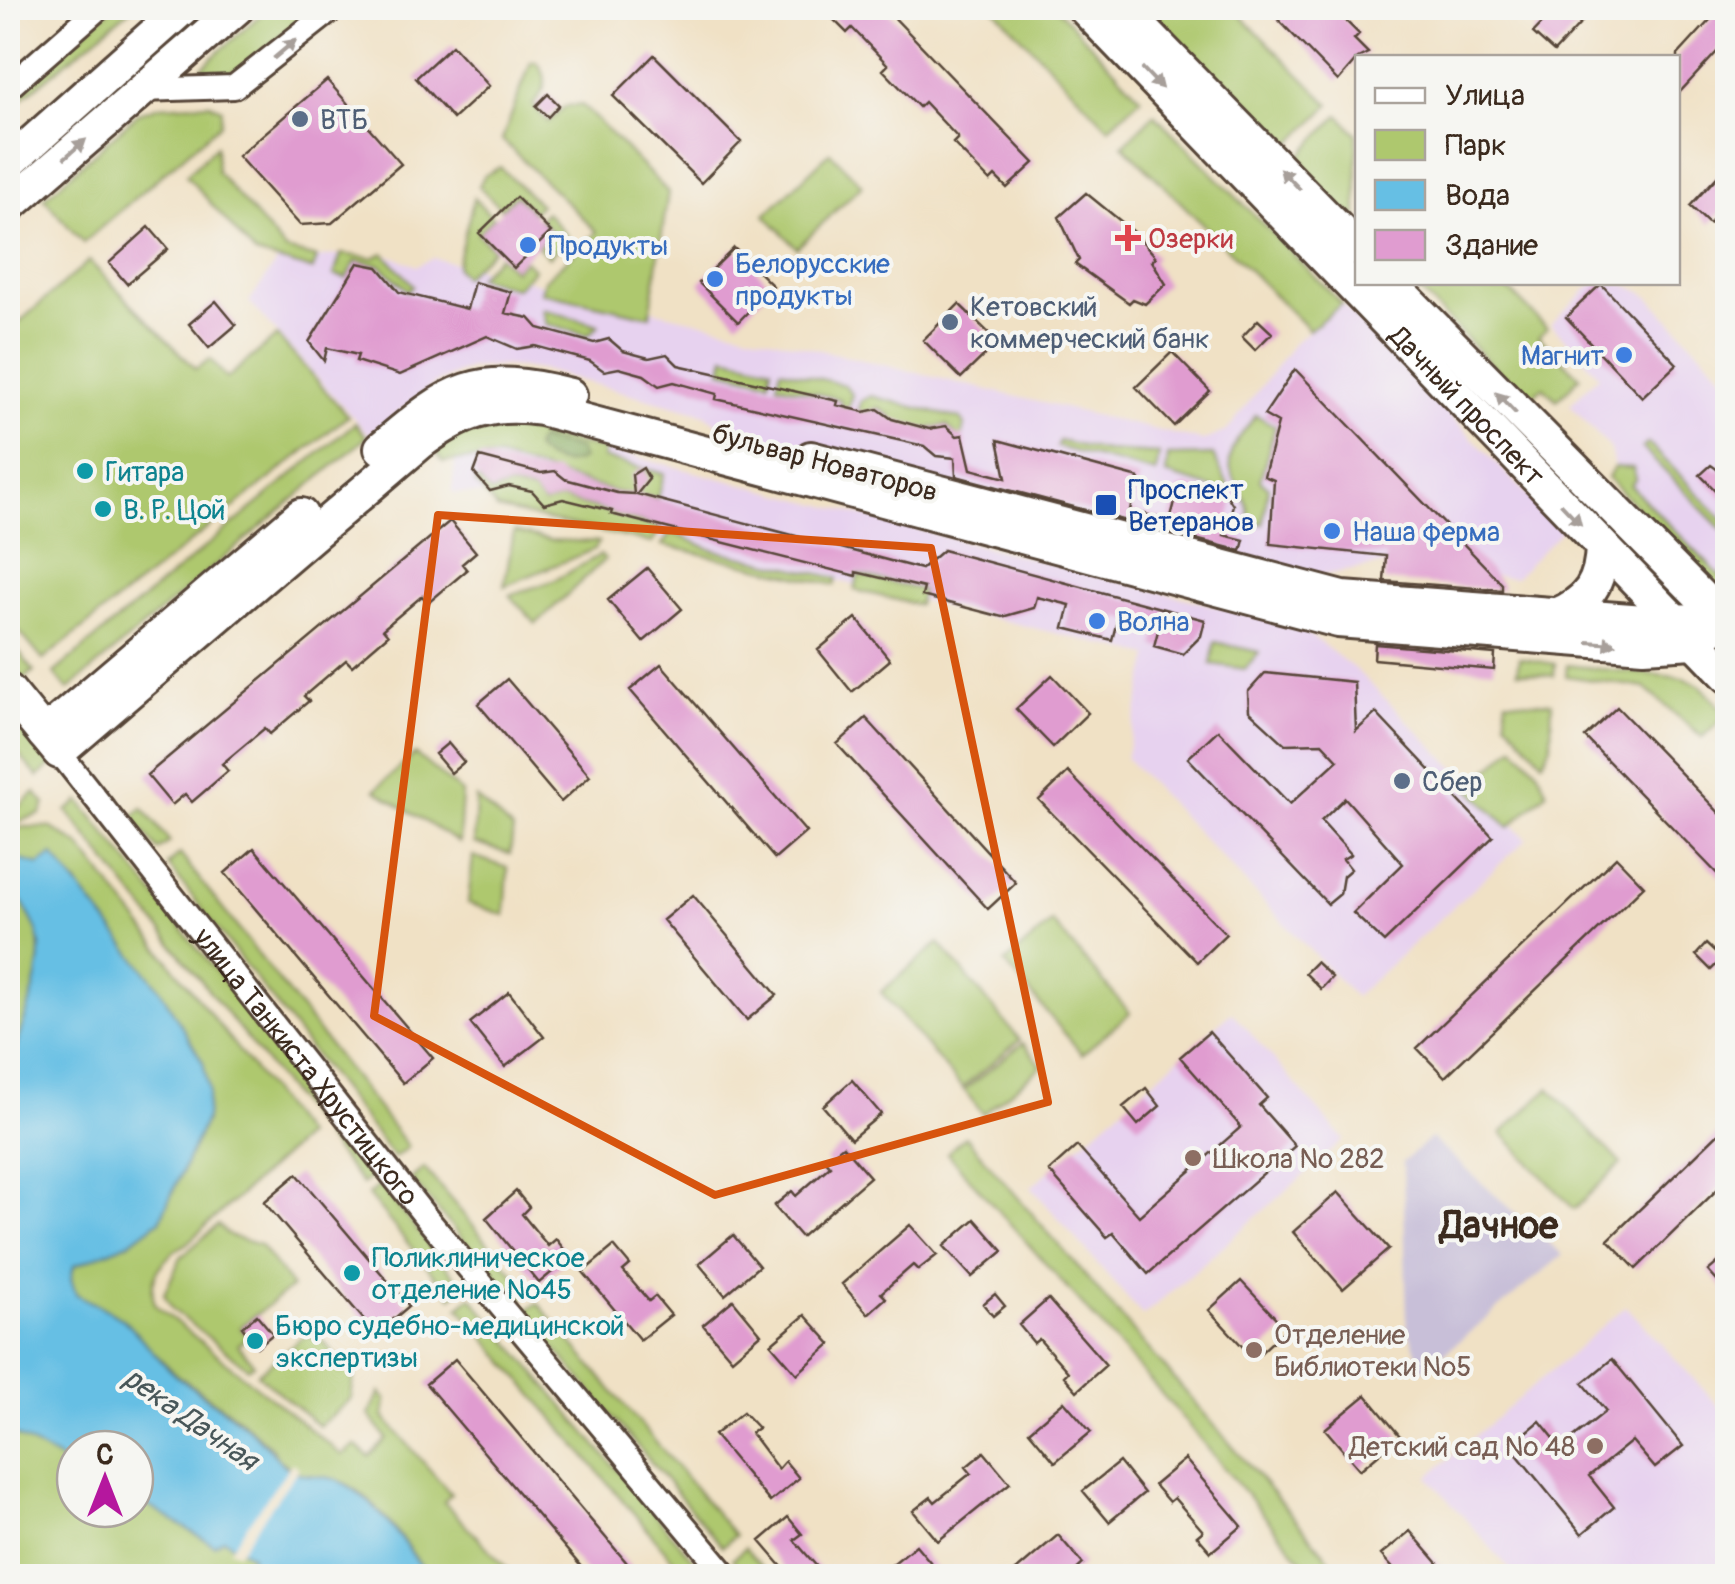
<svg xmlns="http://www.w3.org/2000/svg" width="1735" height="1584" font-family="Pangolin,sans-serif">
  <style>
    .built { fill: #e7d2ef }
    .industrial { fill: #c8bfd8 }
    .green { fill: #aec86e; stroke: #747946; stroke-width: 2.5 }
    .forest { fill: #8aac61; stroke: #626b40; stroke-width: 2.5 }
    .water { fill: #66bfe4; stroke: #507481; stroke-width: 2.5 }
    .pier { fill: #f0e1c5 }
    .building { fill: #e09cd0 }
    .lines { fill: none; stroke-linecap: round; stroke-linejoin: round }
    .street-casing { stroke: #564537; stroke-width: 28 }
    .secondary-casing { stroke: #564537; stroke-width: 38 }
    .street { stroke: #fff; stroke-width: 22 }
    .secondary { stroke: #fff; stroke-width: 32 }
    .oneway { fill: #a79f9a }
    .marked { fill: none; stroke: #d7540e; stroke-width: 8; stroke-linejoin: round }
    .service-dot { fill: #5c6f8a; stroke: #f6f6f2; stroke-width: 4 }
    .health-dot { fill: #e0444e; stroke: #f6f6f2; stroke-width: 4 }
    .shop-dot { fill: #3f7fe0; stroke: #f6f6f2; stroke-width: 4 }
    .culture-dot { fill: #0f9aa8; stroke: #f6f6f2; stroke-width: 4 }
    .transit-dot { fill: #1a4fb4; stroke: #f6f6f2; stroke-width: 4 }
    .education-dot { fill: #8d6e63; stroke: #f6f6f2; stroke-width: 4 }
    .labels { text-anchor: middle; stroke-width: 8; stroke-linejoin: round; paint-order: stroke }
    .service-label { font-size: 28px; fill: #4e5e75; stroke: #f6f6f2; text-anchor: start }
    .health-label { font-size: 28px; fill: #be3a42; stroke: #f6f6f2; text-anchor: start }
    .shop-label { font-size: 28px; fill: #366cbe; stroke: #f6f6f2; text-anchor: start }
    .street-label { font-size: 28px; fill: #3b2a1e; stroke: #f6f6f2 }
    .culture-label { font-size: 28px; fill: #0d838f; stroke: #f6f6f2; text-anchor: start }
    .transit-label { font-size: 28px; fill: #164399; stroke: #f6f6f2; text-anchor: start }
    .education-label { font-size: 28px; fill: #785e54; stroke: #f6f6f2; text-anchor: start }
    .water-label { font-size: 30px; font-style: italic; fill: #485759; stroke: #f6f6f2 }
    .district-label { font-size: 38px; font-weight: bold; fill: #3b2a1e; stroke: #f6f6f2 }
  </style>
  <rect width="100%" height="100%" fill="#f6f6f2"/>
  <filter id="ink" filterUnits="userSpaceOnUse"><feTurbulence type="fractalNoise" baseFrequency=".01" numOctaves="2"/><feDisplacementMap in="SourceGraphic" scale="20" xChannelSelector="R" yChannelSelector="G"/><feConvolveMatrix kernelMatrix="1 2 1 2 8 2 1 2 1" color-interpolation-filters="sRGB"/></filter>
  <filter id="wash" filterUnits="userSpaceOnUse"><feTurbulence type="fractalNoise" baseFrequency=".0048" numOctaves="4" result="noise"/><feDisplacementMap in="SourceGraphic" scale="40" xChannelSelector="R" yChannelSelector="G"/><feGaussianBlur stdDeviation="2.25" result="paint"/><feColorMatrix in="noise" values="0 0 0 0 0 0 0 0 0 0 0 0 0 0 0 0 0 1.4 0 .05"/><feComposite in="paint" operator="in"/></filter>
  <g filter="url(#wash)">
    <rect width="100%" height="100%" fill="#f0e1c5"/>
    <!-- built -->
    <path class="built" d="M285,250L317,258L341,254L373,258L384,253L417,266L433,258L1203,441L1227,431L1295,342L1342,304L1562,530L1515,578L1386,564L1318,576L1288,577L726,431L705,414L542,370L502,366L470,368L436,383L369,435L249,302Z
      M1594,283H1622L1646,294L1727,379V590L1715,586L1608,478L1614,467L1610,448L1570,405L1599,375L1551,324Z
      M512,425L1301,628L1356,670L1527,839L1355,997L1126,758L1150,656L482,495L452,493L458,440L490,426Z
      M1232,1012L1344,1140L1143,1316L1031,1187Z
      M1626,1306L1727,1415V1576H1516L1428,1477Z"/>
    <!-- industrial -->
    <path class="industrial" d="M1431,1138L1563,1255L1423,1371L1407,1326L1403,1162Z"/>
    <!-- green -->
    <path class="green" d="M112,8H132L8,110V98Z
      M268,8H316L242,69L202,78V67Z
      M994,8H1056L1141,98L1109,128Z
      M1142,8H1233L1330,105L1283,151Z
      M531,62H537C551,80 545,90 533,105L548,122L565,107L582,105L668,192L650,316L541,292L544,280L597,232L502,140Z
      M209,103L222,109L220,124L83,243L44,198L139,113L159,106Z
      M1154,114L1342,304L1309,330L1123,145Z
      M1339,115L1357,134V227L1294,162Z
      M216,146L217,172L285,250L317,258L313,270L255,254L186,175Z
      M830,152L862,185L797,248L765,215Z
      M500,167L540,205L533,212L516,195L501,209L479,186L484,176Z
      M474,198L493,218L478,234L493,249L463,277L456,267Z
      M546,212L568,237L549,257L538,247L552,232L539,219Z
      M384,253L413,285L408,291L380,265L356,261L346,278L334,275L341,254L373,258Z
      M498,256L514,270L525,260L534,269L516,288L477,277Z
      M89,261L196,369L210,359L227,378L277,336L348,416L43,660L8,618V332Z
      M1412,283H1502L1547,328L1539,337L1580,377L1557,400L1543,387L1527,401Z
      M542,309L599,325L588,335L546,324Z
      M725,356L772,367L769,381L722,370Z
      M781,369L845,385L852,394L847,413L842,411L840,399L777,384Z
      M871,396L961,419L965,425L961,441L947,425L927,429L893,425L891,416L879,408L857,416L861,401Z
      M1256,415L1275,426L1260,480L1268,487L1263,524L1248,521C1253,497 1227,481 1230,458C1231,444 1248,427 1256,415Z
      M355,423L367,437L68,690L54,673Z
      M489,425L511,426L605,450L603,458L664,474L658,498L616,492L497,457L443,462L434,448L454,435Z
      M1059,441L1105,451L1159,454L1156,473L1057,447Z
      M1648,443L1727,523V534L1642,448Z
      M1213,455L1228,485L1225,492L1166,474L1168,456Z
      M1614,467L1633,468L1636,478L1631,486L1727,583V590L1715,586L1608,478Z
      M478,480L491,493L509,487L533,492L544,504L562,499L661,528L652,543L497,509L475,483Z
      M514,532L548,540L599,542L595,549L504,586Z
      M671,532L713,550L837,578L835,585L662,545Z
      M600,555L605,559L536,624L510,595L553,581Z
      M858,575L922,590L918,605L855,590Z
      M8,639L34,671L20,682L8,667Z
      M1215,642L1259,652L1245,669L1211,664Z
      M1519,658L1555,664L1554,676L1517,672Z
      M1567,665L1684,678L1701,686L1727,715L1702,737L1645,688L1566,676Z
      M1506,700L1552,703L1551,745L1543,762L1506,720Z
      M8,715L52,765L38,777L8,742Z
      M1514,746L1537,769L1547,792L1509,827L1469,788Z
      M415,754L462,793L459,843L375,790Z
      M35,792L45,804L41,814L8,825V817Z
      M476,798L513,830L510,854L474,843Z
      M80,801L329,1113L315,1125L67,811Z
      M143,808L170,842L158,850L132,817Z
      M24,827H50L79,845L305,1136L186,1244C165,1255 144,1280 156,1306L342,1455L356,1445L369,1457L387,1439L369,1415L380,1392L386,1400L384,1417L451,1494L444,1502L514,1576H429C399,1539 362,1466 305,1478L278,1459L273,1449L237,1417L176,1374L113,1313L76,1294L71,1279L74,1266L131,1242L160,1220L206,1118L76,882L39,865H25L14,889C23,904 36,920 39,938C45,974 23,1049 8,1083V830Z
      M180,854L408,1147L394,1158L168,865Z
      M473,856L508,868L505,915L468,903Z
      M1052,922L1130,1013L1082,1054L1005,963Z
      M939,943L1020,1040L962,1088L881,992Z
      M1023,1043L1042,1066L983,1114L964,1090Z
      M1549,1088L1621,1164L1574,1209L1502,1133Z
      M335,1127L373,1175L362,1184L323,1136Z
      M965,1136L1344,1576H1315L1168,1401L947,1153Z
      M424,1168L530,1293L516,1302L411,1179Z
      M380,1185L463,1287L452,1297L368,1195Z
      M218,1225L229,1236L260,1245L292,1287L240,1327L247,1337L238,1345L254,1364L248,1368L173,1310L164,1294L181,1257Z
      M471,1297L707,1576H687L459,1307Z
      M538,1303L735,1536L722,1546L524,1312Z
      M305,1335L320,1338L354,1376L351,1399L319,1426L257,1374Z
      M8,1431L75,1468V1509H135V1498L214,1544L224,1539L251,1556V1566L265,1576H8Z
      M745,1548L769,1576H747L732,1559Z"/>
    <!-- forest -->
    <path class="forest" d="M539,439L579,449L582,459C567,468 546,462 535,449Z"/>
    <!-- water -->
    <path class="water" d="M53,855L158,986L203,1062L209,1089L206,1118L160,1220L131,1242L74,1266L71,1279L76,1294C93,1304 115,1311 129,1325C146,1342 159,1361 177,1376C213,1403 250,1424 278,1459C297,1483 323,1470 347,1485C382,1507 403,1544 429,1576H265L251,1566V1556L224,1539L214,1545L135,1498V1449H75V1468L8,1431C8,1317 2,1202 8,1088C10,1043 40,997 40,948C40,914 1,891 11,857L39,865Z"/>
    <!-- pier -->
    <path class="pier" d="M292,1463L299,1468L238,1553L230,1549Z"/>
    <g id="blocks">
      <!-- building -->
      <path class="building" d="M822,8H885L1034,163L1007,188L995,176L990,181L953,143L958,138L924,102L919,107L883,70L888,65L852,28L847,33Z
        M1267,8H1333L1359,34L1354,39L1368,53L1358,58L1338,81Z
        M1557,8H1595L1554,52L1533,33Z
        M1721,8H1728V40L1678,94V55Z
        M452,45L489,86L453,119L416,78Z
        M654,55L741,142L701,183L613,96Z
        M327,80L401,164L332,223L300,225L238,156Z
        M548,94L559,105L548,117L536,106Z
        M1728,165V205L1709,224L1690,206Z
        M1086,193L1134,232L1156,257L1152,261L1166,284L1145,304L1133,299L1129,303L1075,264L1079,260L1059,217Z
        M516,197L551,232L514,268L479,233Z
        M149,227L168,249L127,284L109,263Z
        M734,248L773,286L738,322L699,283Z
        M358,263L378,267L399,292L467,309L474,282L511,292L505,313L529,318L538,328L594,343L609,339L623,351L649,358L667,354L678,365L838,401L837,405L864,412L878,409L892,419L929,429L946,426L957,436L963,435L971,469L1006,478L998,440L1139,478L1130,510L1170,521L1178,490L1186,486L1228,497L1233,505L1224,535L1244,540L1241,551L956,476L955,458L936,456L924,446L716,399L717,394L674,382L659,386L644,375L619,368L604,371L590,361L535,346L517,349L487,336L400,375L356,361L358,355L327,348L324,361L309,342Z
        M1601,284L1677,364L1642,397L1566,317Z
        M216,301L236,325L209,348L189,324Z
        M959,304L998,342L961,378L923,340Z
        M1258,320L1272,333L1255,350L1242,337Z
        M1172,352L1210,391L1174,426L1136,387Z
        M1295,369L1502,584V590L1384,581L1386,556L1270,544L1274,480L1264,476L1278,423L1264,415Z
        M480,457L541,473L555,471L565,479L617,493L634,494L632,475L643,468L649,479L637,494L921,569L943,550L1205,620L1201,636L1183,654L1154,646L1159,627L1118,617L1112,640L1064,628L1070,605L1037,597L1034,608L1002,617L922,596L924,588L856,572V576L611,514L612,511L563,499L544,504L532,491L509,486L490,491L474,473Z
        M1728,461V503L1700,475L1711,465L1718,470Z
        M450,521L476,552L462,564L467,570L428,603L422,596L383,629L388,635L352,666L346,660L304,696L309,701L270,734L265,728L222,764L228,771L192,802L185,794L172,805L147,775Z
        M647,568L682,609L643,642L608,600Z
        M856,618L890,660L852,692L818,650Z
        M1375,644L1495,654L1494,670L1374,659Z
        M661,664L806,832L775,859L630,690Z
        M1265,673L1354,682L1356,731L1376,713L1493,837L1384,942L1353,913L1403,864L1345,798L1321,821L1351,854L1343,859L1351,869L1343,876L1340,894L1328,904L1188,758L1218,730L1290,804L1338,760L1322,743L1285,744L1249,711L1248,692Z
        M1052,675L1088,713L1053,747L1016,709Z
        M507,679L590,776L561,802L478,704Z
        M1617,707L1728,822V885L1585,737Z
        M866,718L1016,883L988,909L837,744Z
        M448,743L464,762L451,773L435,754Z
        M1068,772L1226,934L1197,962L1039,800Z
        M254,848L433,1058L403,1083L225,873Z
        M1616,857L1644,886L1445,1077L1417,1048Z
        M693,895L777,995L747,1020L663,920Z
        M1706,944L1722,959L1711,970L1696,955Z
        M1316,962L1332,977L1321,989L1305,973Z
        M509,992L544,1037L505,1067L470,1023Z
        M1209,1032L1267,1098L1259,1105L1295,1146L1148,1274L1113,1233L1107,1237L1049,1171L1077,1146L1139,1216L1241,1127L1180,1057Z
        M852,1080L881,1114L851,1139L823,1106Z
        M1146,1088L1160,1106L1138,1125L1123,1107Z
        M1728,1124V1179L1636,1269L1608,1240Z
        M843,1146L870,1177L801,1237L774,1206L792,1191L796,1196L830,1166L825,1160Z
        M297,1174L409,1306L376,1334L264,1202Z
        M516,1191L529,1207L522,1214L548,1246L556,1239L570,1257L539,1283L486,1218Z
        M1338,1192L1389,1249L1343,1289L1293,1232Z
        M975,1219L1003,1251L972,1277L944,1246Z
        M910,1225L937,1255L918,1270L913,1265L881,1293L886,1298L868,1314L842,1284Z
        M733,1235L759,1266L725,1295L699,1264Z
        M614,1246L630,1265L623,1271L649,1301L655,1296L671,1315L640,1340L583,1272Z
        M1728,1254V1293L1708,1271Z
        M1241,1281L1286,1329L1254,1359L1209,1310Z
        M995,1294L1005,1306L993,1316L983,1304Z
        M1048,1299L1106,1365L1077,1391L1064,1376L1068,1372L1039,1339L1034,1343L1019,1325Z
        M733,1300L761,1334L732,1359L703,1325Z
        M257,1315L273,1334L257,1347L242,1327Z
        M805,1315L831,1344L797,1374L771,1344Z
        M455,1359L638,1576H589L426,1384Z
        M1612,1359L1683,1446L1655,1468L1632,1441L1589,1476L1614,1507L1582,1534L1510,1446L1540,1421L1561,1447L1606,1411L1583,1383Z
        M1366,1395L1400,1436L1360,1470L1325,1429Z
        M1064,1401L1091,1432L1055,1462L1029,1431Z
        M743,1412L758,1428L751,1433L778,1469L785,1461L799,1478L770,1502L714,1435Z
        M984,1452L1010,1483L938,1541L913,1511L931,1497L935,1502L971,1473L966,1467Z
        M1185,1459L1242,1526L1211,1552L1197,1536L1203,1531L1174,1498L1169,1502L1154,1485Z
        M1119,1462L1144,1493L1109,1522L1083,1491Z
        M788,1517L802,1534L794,1540L825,1576H790L760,1541Z
        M1410,1531L1449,1576H1400L1381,1555Z
        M1058,1535L1083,1564L1070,1576H1010Z
        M916,1545L942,1576H878Z"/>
    </g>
  </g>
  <g filter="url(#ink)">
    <use href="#blocks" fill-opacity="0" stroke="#564537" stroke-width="2.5"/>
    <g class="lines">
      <defs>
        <g id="street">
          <path d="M8,88L99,8"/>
          <path d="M142,90L234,87L334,8"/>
          <path id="s1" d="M59,752L424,1215L727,1576"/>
        </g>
        <g id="secondary">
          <path id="s2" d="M1084,8L1728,676"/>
          <path d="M1122,8L1358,249"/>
          <path d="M8,164L183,8"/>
          <path d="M8,207L237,8"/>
          <path d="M1390,282L1728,624"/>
          <path d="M381,448C451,388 478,371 570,395"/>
          <path d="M811,458L1343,598L1644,621L1718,620"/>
          <path d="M1556,615C1589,601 1601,583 1602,546"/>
          <path d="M8,690L59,752L420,443C461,413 491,401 541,409L1338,621L1644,645L1694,642L1723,620"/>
          <path d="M44,734L301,515"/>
        </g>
      </defs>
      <!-- street casing -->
      <use href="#street" class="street-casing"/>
      <!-- secondary casing -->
      <use href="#secondary" class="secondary-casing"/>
      <!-- street -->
      <use href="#street" class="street"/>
      <!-- secondary -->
      <use href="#secondary" class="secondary"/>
    </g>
    <!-- one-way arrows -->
    <defs><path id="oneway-solid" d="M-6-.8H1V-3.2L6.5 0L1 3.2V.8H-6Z" transform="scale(2.5)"/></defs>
    <g class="oneway">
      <use href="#oneway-solid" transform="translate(285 49) rotate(-40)"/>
      <use href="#oneway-solid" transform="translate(1152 78) rotate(46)"/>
      <use href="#oneway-solid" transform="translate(75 149) rotate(-41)"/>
      <use href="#oneway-solid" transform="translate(1290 179) rotate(-134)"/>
      <use href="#oneway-solid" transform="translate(1506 403) rotate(-134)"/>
      <use href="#oneway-solid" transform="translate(1571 514) rotate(46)"/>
      <use href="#oneway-solid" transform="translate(1602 643) rotate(4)"/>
    </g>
  </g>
  <!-- marked area -->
  <path class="marked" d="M438,515L931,548L1048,1102L715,1195L374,1016Z"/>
  <!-- markers -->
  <g class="service-dot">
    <circle cx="300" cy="119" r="10"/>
    <circle cx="950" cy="322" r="10"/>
    <circle cx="1402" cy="781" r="10"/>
  </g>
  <path class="health-dot" d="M1123 223h10v10h10v10h-10v10h-10v-10h-10v-10h10z"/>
  <g class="shop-dot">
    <circle cx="528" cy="245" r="10"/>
    <circle cx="715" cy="279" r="10"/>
    <circle cx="1624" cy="355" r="10"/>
    <circle cx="1332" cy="531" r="10"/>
    <circle cx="1097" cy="621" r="10"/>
  </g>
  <g class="culture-dot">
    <circle cx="85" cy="471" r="10"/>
    <circle cx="103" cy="509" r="10"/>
    <circle cx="352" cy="1273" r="10"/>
    <circle cx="255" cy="1341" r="10"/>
  </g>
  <rect class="transit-dot" x="1094" y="493" width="24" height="24" rx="5"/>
  <g class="education-dot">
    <circle cx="1193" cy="1158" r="10"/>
    <circle cx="1254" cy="1350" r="10"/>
    <circle cx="1595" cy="1446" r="10"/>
  </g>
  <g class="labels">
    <!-- service labels -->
    <g class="service-label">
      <text x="320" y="129">ВТБ</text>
      <text x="970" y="316">Кетовский<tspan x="970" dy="32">коммерческий банк</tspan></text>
      <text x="1422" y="791">Сбер</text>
    </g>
    <!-- health labels -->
    <g class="health-label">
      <text x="1148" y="248">Озерки</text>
    </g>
    <!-- shop labels -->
    <g class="shop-label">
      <text x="548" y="255">Продукты</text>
      <text x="735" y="273">Белорусские<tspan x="735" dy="32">продукты</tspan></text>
      <text x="1604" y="365" text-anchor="end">Магнит</text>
      <text x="1352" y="541">Наша ферма</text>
      <text x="1117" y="631">Волна</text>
    </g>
    <!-- street labels -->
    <g class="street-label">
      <text dy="10" stroke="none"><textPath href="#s2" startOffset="552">Дачный проспект</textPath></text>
      <text transform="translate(825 462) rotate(15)" y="10">бульвар Новаторов</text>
      <text dy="10" stroke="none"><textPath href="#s1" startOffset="400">улица Танкиста Хрустицкого</textPath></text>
    </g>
    <!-- culture labels -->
    <g class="culture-label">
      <text x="105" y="481">Гитара</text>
      <text x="123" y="519">В. Р. Цой</text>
      <text x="372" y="1267">Поликлиническое<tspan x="372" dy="32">отделение №45</tspan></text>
      <text x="275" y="1335">Бюро судебно-медицинской<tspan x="275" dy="32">экспертизы</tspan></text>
    </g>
    <!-- transit labels -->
    <g class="transit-label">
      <text x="1128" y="499">Проспект<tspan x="1128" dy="32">Ветеранов</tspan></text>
    </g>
    <!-- education labels -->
    <g class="education-label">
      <text x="1213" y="1168">Школа № 282</text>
      <text x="1274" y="1344">Отделение<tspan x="1274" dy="32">Библиотеки №5</tspan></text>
      <text x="1575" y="1456" text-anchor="end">Детский сад № 48</text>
    </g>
    <!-- water labels -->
    <g class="water-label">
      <text transform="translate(191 1419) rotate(35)" y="10">река Дачная</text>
    </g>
    <!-- district labels -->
    <g class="district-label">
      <text x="1499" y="1238">Дачное</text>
    </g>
  </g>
  <!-- margin -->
  <rect width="1735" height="1584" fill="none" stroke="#f6f6f2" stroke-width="40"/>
  <!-- legend -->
  <rect x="1355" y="55" width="325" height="230" fill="#f6f6f2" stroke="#aba49d" stroke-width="2.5"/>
  <rect x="1375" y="88" width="50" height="15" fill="#ffffff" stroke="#aba49d" stroke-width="2.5"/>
  <text x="1445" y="105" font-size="30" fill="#3b2a1e">Улица</text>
  <rect x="1375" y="130" width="50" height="30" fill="#aec86e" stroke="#aba49d" stroke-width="2.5"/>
  <text x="1445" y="155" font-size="30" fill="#3b2a1e">Парк</text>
  <rect x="1375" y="180" width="50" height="30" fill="#66bfe4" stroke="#aba49d" stroke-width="2.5"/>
  <text x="1445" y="205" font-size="30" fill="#3b2a1e">Вода</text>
  <rect x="1375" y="230" width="50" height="30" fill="#e09cd0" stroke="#aba49d" stroke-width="2.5"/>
  <text x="1445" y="255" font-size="30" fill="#3b2a1e">Здание</text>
  <!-- north arrow -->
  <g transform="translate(105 1479)"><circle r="48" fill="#f6f6f2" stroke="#aba49d" stroke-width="2.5"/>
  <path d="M0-8L18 38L0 25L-18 38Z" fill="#b5179e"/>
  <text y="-15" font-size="28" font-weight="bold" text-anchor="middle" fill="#3b2a1e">С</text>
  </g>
</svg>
